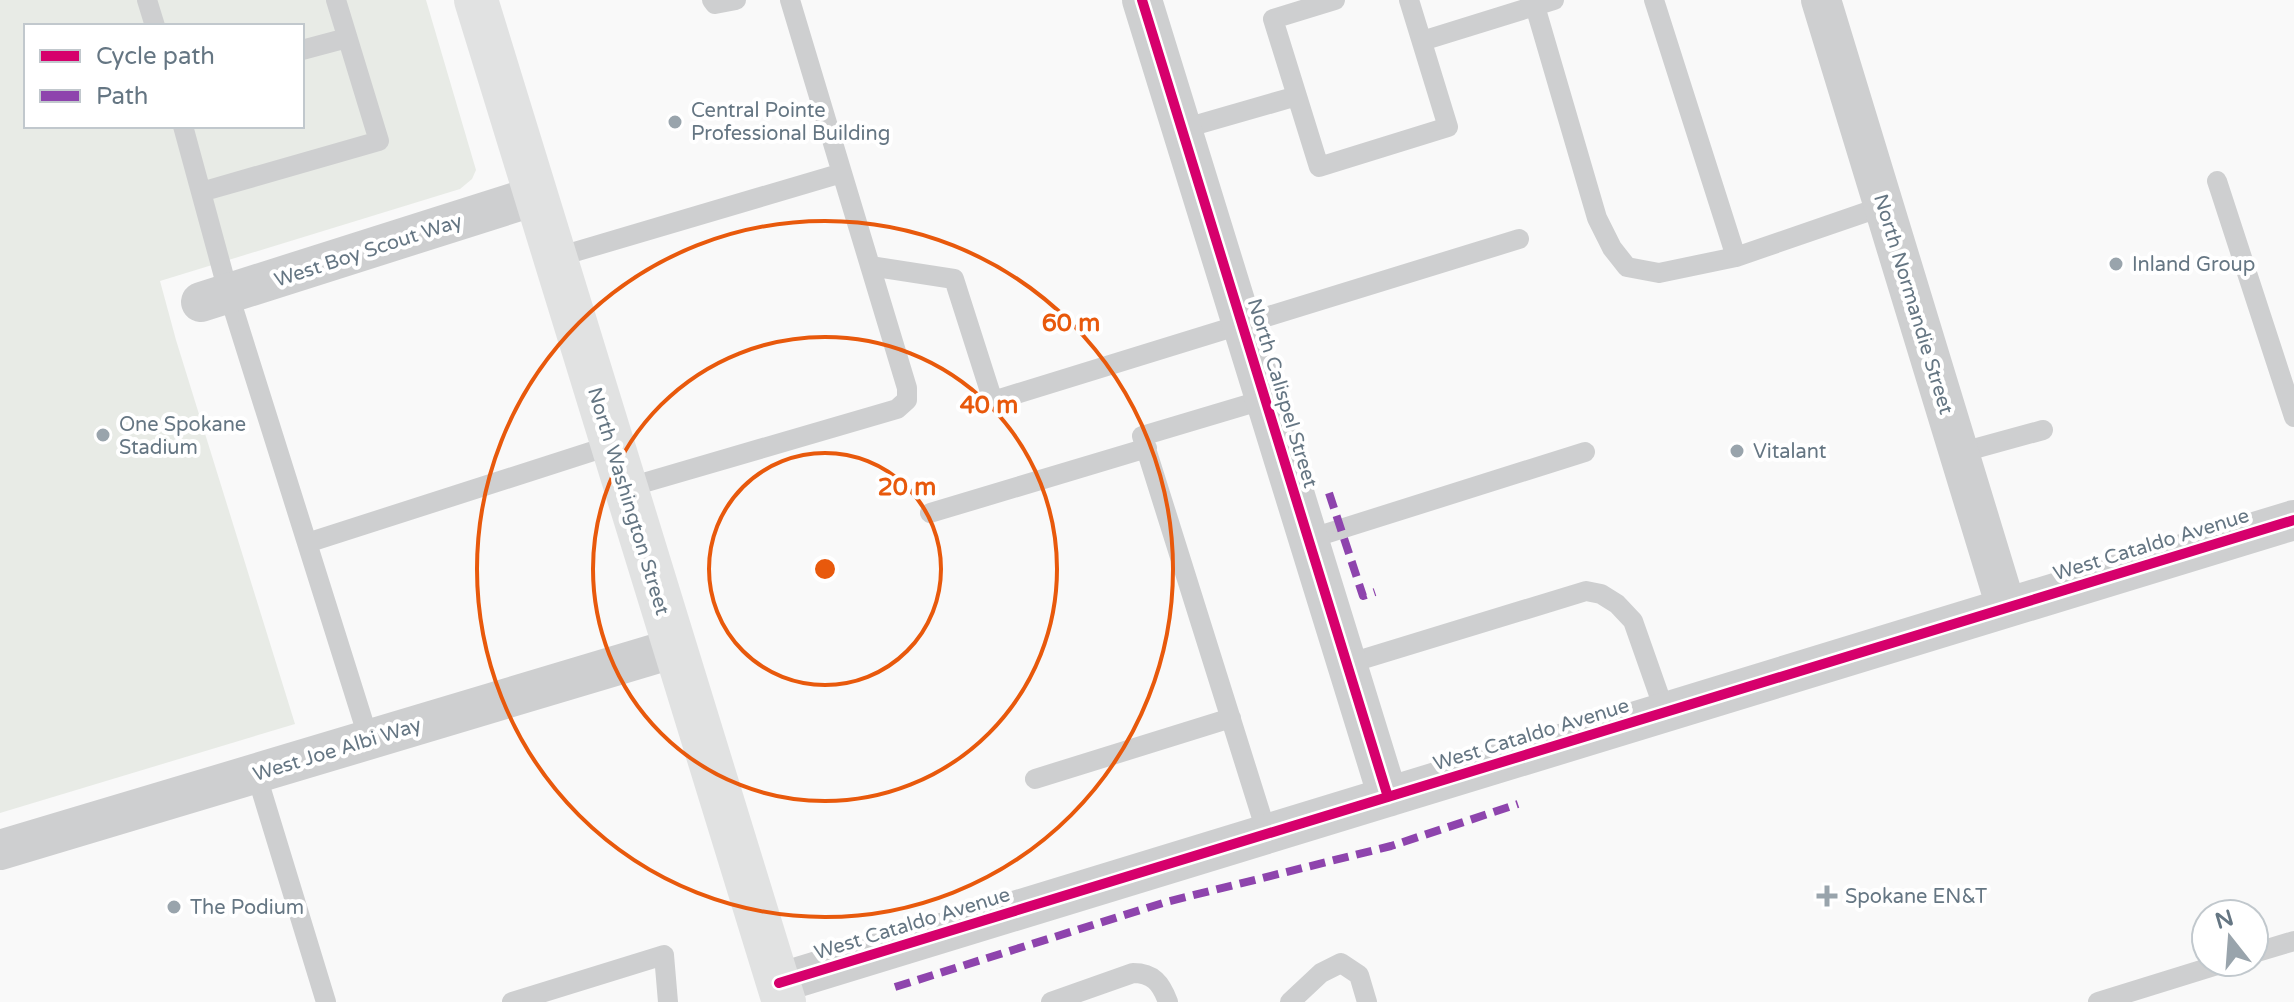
<svg xmlns="http://www.w3.org/2000/svg" width="2294" height="1002" font-family="'Varela Round',sans-serif">
  <style>
    .green { fill: #e8ebe6; fill-rule: evenodd }
    .lines { fill: none; stroke-linecap: round; stroke-linejoin: round }
    .service { stroke: #cecfd0; stroke-width: 20 }
    .minor { stroke: #cecfd0; stroke-width: 40 }
    .secondary { stroke: #e1e2e2; stroke-width: 44 }
    .quiet { stroke: #8e44ad; stroke-width: 8; stroke-dasharray: 16 8; stroke-linecap: butt }
    .cycleway-casing { stroke: #fff; stroke-width: 15 }
    .cycleway { stroke: #d6006c; stroke-width: 10 }
    .ring { fill: none; stroke: #e8590c; stroke-width: 4 }
    .poi-dot { fill: #99a4ac; stroke: #fff; stroke-width: 3 }
    .labels { text-anchor: middle; stroke-width: 8; stroke-linejoin: round; paint-order: stroke }
    .poi-label { font-size: 20px; fill: #657683; stroke: #fff; text-anchor: start }
    .street-label { font-size: 20px; fill: #657683; stroke: #fff }
    .centre { fill: #e8590c; stroke: #fff; stroke-width: 4 }
    .ring-label { font-size: 24px; text-anchor: middle; font-weight: bold; fill: #e8590c; stroke: #fff; stroke-width: 8; stroke-linejoin: round; paint-order: stroke }
  </style>
  <rect width="100%" height="100%" fill="#f9f9f9"/>
  <!-- green -->
  <path class="green" d="M0,0H426L476,170L472,179L460,189L160,281L176,340L295,724L0,813ZM26,26H302V126H26Z"/>
  <g class="lines">
    <!-- service -->
    <path class="service" d="M147,0L155,26
      M712,0L715,4L736,0
      M1335,0L1273,19L1319,167L1448,127L1409,0
      M1654,0L1736,257
      M1535,6L1597,218L1612,248L1627,267L1659,273L1736,257L1884,206
      M1422,41L1554,0
      M302,50L347,38
      M183,126L229,295L369,740
      M1182,129L1297,96
      M2217,181L2294,417
      M201,192L379,141L336,0
      M554,258L842,173L790,0
      M870,266L954,279L993,401L1519,239
      M1266,399L1142,436L1267,834
      M1959,453L2043,430
      M626,488L897,409L907,400V388L842,173
      M930,513L1147,448
      M1309,539L1585,452
      M307,543L612,445
      M1347,664L1586,591L1601,594L1617,604L1633,621L1665,712
      M256,773L326,1002
      M1035,779L1231,718
      M2254,953L2294,941
      M512,1002L664,955L668,1002
      M1051,1002L1133,973C1153,973 1161,983 1168,1002
      M1290,1002L1321,973L1341,963L1359,975L1367,1002
      M2098,1002L2227,962"/>
    <!-- minor -->
    <path class="minor" d="M1142,0L1388,797
      M1821,0L2006,607
      M201,302L535,196
      M0,850L675,648
      M779,983L2294,520"/>
    <!-- secondary -->
    <path class="secondary" d="M476,0L784,1002"/>
    <!-- quiet -->
    <path class="quiet" d="M1329,493L1363,596L1375,592
      M895,987L1166,902L1391,846L1518,804"/>
    <defs>
      <path id="cycleway" d="M1142,0L1388,797
        M779,983L2294,520"/>
    </defs>
    <!-- cycleway casing -->
    <use href="#cycleway" class="cycleway-casing"/>
    <!-- cycleway -->
    <use href="#cycleway" class="cycleway"/>
  </g>
  <!-- distance rings -->
  <g class="ring">
    <circle cx="825" cy="569" r="116"/>
    <circle cx="825" cy="569" r="232"/>
    <circle cx="825" cy="569" r="348"/>
  </g>
  <!-- markers -->
  <g class="poi-dot">
    <circle cx="675" cy="122" r="8"/>
    <circle cx="2116" cy="264" r="8"/>
    <circle cx="103" cy="435" r="8"/>
    <circle cx="1737" cy="451" r="8"/>
    <path d="M1823 884h8v8h8v8h-8v8h-8v-8h-8v-8h8z"/>
    <circle cx="174" cy="907" r="8"/>
  </g>
  <g class="labels">
    <!-- poi labels -->
    <g class="poi-label">
      <text x="691" y="117">Central Pointe<tspan x="691" dy="23">Professional Building</tspan></text>
      <text x="2132" y="271">Inland Group</text>
      <text x="119" y="431">One Spokane<tspan x="119" dy="23">Stadium</tspan></text>
      <text x="1753" y="458">Vitalant</text>
      <text x="1845" y="903">Spokane EN&amp;T</text>
      <text x="190" y="914">The Podium</text>
    </g>
    <!-- street labels -->
    <g class="street-label">
      <text transform="translate(368 250) rotate(-18)" y="7">West Boy Scout Way</text>
      <text transform="translate(1914 304) rotate(73)" y="7">North Normandie Street</text>
      <text transform="translate(1283 393) rotate(73)" y="7">North Calispel Street</text>
      <text transform="translate(629 501) rotate(73)" y="7">North Washington Street</text>
      <text transform="translate(2151 544) rotate(-17)" y="7">West Cataldo Avenue</text>
      <text transform="translate(1531 734) rotate(-17)" y="7">West Cataldo Avenue</text>
      <text transform="translate(337 749) rotate(-17)" y="7">West Joe Albi Way</text>
      <text transform="translate(912 923) rotate(-17)" y="7">West Cataldo Avenue</text>
    </g>
  </g>
  <circle cx="825" cy="569" r="12" class="centre"/>
  <g class="ring-label">
    <text x="1071" y="331">60 m</text>
    <text x="989" y="413">40 m</text>
    <text x="907" y="495">20 m</text>
  </g>
  <!-- legend -->
  <rect x="24" y="24" width="280" height="104" fill="#ffffff" stroke="#c1c8cd" stroke-width="2"/>
  <rect x="40" y="50" width="40" height="12" fill="#d6006c" stroke="#c1c8cd" stroke-width="2"/>
  <text x="96" y="64" font-size="24" fill="#657683">Cycle path</text>
  <rect x="40" y="90" width="40" height="12" fill="#8e44ad" stroke="#c1c8cd" stroke-width="2"/>
  <text x="96" y="104" font-size="24" fill="#657683">Path</text>
  <!-- north arrow -->
  <g transform="translate(2230 938) rotate(343)"><circle r="38" fill="#ffffff" stroke="#c1c8cd" stroke-width="2"/>
  <path d="M0-6L14 30L0 20L-14 30Z" fill="#99a4ac"/>
  <text y="-12" font-size="22" font-weight="bold" text-anchor="middle" fill="#657683">N</text>
  </g>
</svg>
